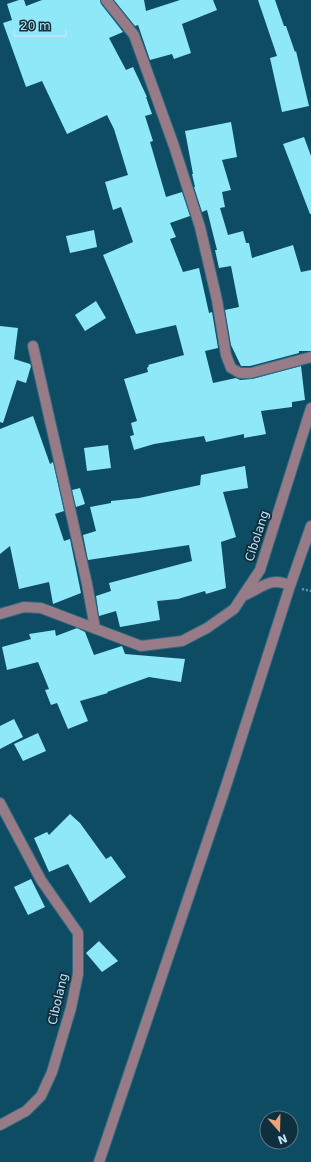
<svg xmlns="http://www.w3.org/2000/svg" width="311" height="1162" font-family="'DejaVu Sans',sans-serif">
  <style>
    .building { fill: #8ee8f7 }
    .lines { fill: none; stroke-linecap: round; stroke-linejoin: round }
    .minor-casing { stroke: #316a80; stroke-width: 12 }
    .path { stroke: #6595aa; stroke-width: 2.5; stroke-dasharray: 2 2; stroke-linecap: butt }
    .minor { stroke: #977b87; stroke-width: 10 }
    .labels { text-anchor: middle; stroke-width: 4; stroke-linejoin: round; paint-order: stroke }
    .street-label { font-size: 12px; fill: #bee1f3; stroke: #102f3d }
  </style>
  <rect width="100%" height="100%" fill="#0e4c63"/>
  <!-- building -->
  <path class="building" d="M19,0H24L26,6L42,0H100L101,4L123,32L109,38L126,70L133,67L147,97H146L152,114L145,116L153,141L150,142L166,197L182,192L190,216L170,223L176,237L170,239L183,272L199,268L209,313L212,312L218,348L205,351L213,383L236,378L240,380L252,379L301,366L305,400L292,402V407L261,411L266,434L244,438V434L206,442L204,436L154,444L134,450L130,436L134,435L131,423L137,421L124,379L148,372L147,368L149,366L148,365L184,355L176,325L136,334L103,255L133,242L121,207L113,210L105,182L128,175L114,129L107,115L67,134L42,81L26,87L3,23L12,20L7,4Z
    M114,0H144L146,11L180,0H213L217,10L182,24L191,53L174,59L172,54L150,60L138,25L135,26Z
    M258,0H275L284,26H286L295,52L296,51L309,106L282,112L270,58L277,56Z
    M231,122L237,157L222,160L231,190L222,192L225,207L220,208L228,235L243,231L246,243H249L252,258L293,245L301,272L311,270V351H299V353L250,366H241L231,345L225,310L239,307L231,266L219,268L215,250H217L207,210L202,212L194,187H195L192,174H193L185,131Z
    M304,137L311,156V214H310L283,144Z
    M94,230L97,247L70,253L66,236Z
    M96,301L106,318L85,331L75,315Z
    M0,326L18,328L14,359L30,364L31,366L26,383L17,380L3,423L0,422Z
    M33,416L50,464L53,462L64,511L55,514L64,541L70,539L81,593L53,604L49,582L19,589L10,546L0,554V429Z
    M108,445L111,468L87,471L84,448Z
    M245,466L248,488L223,492L236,537L221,542L226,588L206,594L205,591L178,599L157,601L160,620L120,627L116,611L99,616L96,596L111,591L109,583L192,561L189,545L88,560L83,535L96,531L90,507L111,503V501L139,498L200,485L201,475Z
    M80,488L85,504L76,507L72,490Z
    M77,628L85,632L94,655L122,646L125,654L185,659L181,682L149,677L107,692L108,693L80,701L88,721L68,729L57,703L51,705L45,690L49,689L38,662L7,670L2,647L31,639L29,634L55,630L56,636Z
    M14,719L23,737L0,749V726Z
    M38,733L46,751L23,761L14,744Z
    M70,814L80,823L106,859L111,856L126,877L90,903L68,864L49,872L34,838L47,832L49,835Z
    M31,879L45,907L28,915L14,887Z
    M99,941L118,961L102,972L86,953Z"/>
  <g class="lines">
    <defs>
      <path id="minor" d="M106,0L134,35L174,146L200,227L217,300L226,355L231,368L240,373H251L311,357
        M33,346L87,584L95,628
        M243,596C260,589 272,575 290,586
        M0,614L24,607L41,608L141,646L182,641L207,628L234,609L260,570L311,408
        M0,803L41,880L78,933V974L71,1008L52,1072L41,1096L26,1111L0,1125
        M99,1162L224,792L290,586L311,526"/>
    </defs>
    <!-- minor casing -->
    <use href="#minor" class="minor-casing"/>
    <!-- path -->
    <path class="path" d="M302,589L311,591"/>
    <!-- minor -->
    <use href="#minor" class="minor"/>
  </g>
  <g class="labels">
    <!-- street labels -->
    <g class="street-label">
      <text transform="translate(257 536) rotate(-72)" y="4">Cibolang</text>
      <text transform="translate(58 999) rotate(-77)" y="4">Cibolang</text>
    </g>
  </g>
  <!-- north arrow -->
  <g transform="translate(279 1130) rotate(160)"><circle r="19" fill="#102f3d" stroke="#567686"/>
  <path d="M0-3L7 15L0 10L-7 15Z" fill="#f0a278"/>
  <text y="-6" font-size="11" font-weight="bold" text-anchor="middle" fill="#bee1f3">N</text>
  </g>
  <!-- scale -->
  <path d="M14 30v6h52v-6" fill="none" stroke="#bee1f3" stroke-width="2"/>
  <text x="20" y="30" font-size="12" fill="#bee1f3" stroke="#102f3d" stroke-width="3" paint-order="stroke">20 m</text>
</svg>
